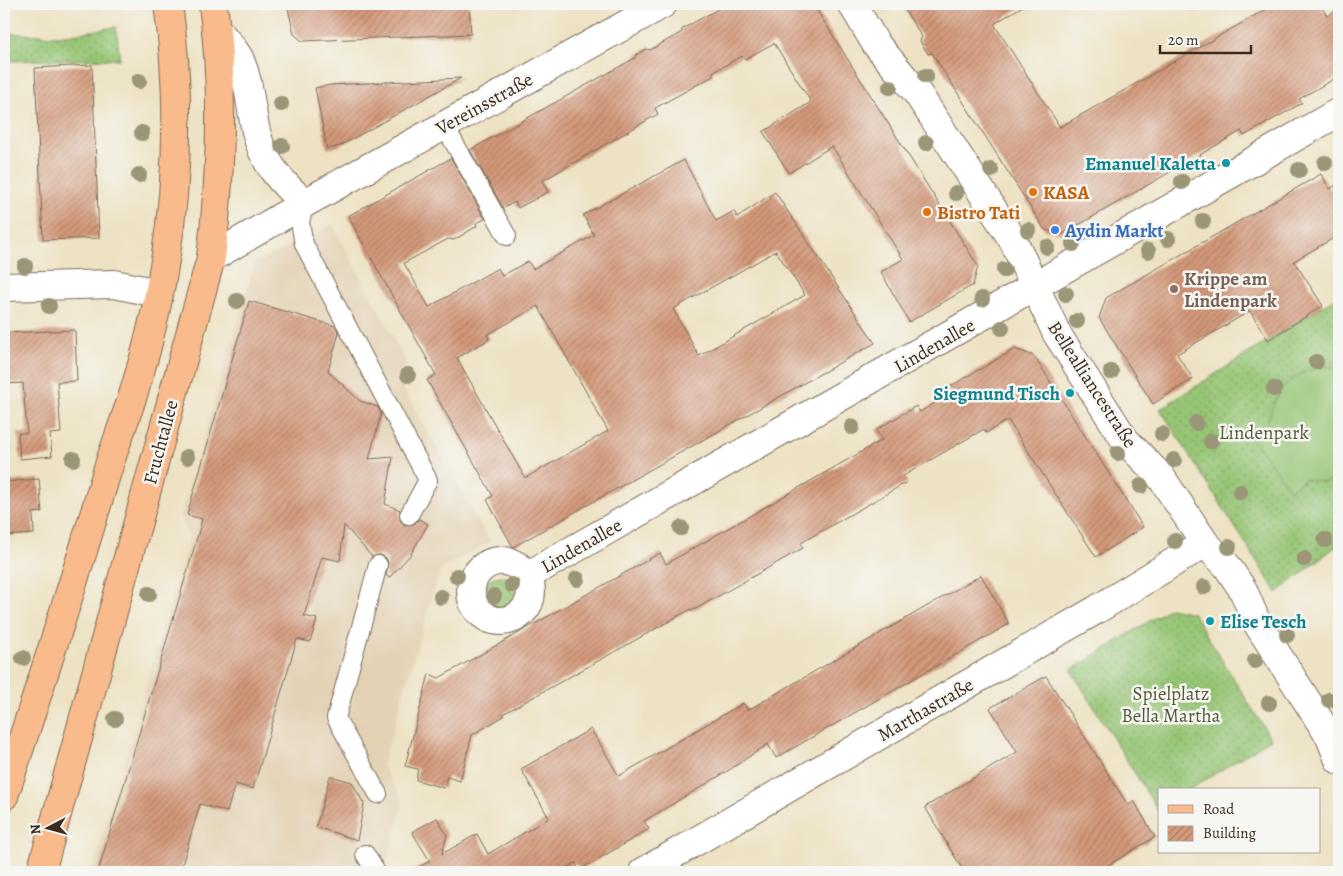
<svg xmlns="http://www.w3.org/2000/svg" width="1343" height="876" font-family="Alegreya,serif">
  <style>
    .built { fill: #e3d2b4 }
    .grass { fill: url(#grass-dots); stroke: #687849 }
    .pitch { fill: #96c574; stroke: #687849 }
    .building { fill: url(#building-hatch); fill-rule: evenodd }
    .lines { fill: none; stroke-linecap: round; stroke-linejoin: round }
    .service-casing { stroke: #796a58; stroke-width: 20 }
    .minor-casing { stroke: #796a58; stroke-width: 30 }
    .primary-casing { stroke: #796a58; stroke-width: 30 }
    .service { stroke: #fff; stroke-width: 18 }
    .minor { stroke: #fff; stroke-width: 28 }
    .primary { stroke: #fabb8c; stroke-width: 28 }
    .tree { fill: #9a9677 }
    .culture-dot { fill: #0f9aa8; stroke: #f6f6f2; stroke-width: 2 }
    .food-dot { fill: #e8710a; stroke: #f6f6f2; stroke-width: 2 }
    .shop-dot { fill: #3f7fe0; stroke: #f6f6f2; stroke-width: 2 }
    .education-dot { fill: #8d6e63; stroke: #f6f6f2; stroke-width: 2 }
    .labels { text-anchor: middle; stroke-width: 5; stroke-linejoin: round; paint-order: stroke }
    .street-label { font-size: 19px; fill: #3b2a1e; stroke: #f6f6f2 }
    .culture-label { font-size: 19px; font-weight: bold; fill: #0d838f; stroke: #f6f6f2; text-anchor: end }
    .food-label { font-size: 19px; font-weight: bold; fill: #c56008; stroke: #f6f6f2; text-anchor: start }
    .shop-label { font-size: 19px; font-weight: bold; fill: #366cbe; stroke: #f6f6f2; text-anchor: start }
    .education-label { font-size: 19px; font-weight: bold; fill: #785e54; stroke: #f6f6f2; text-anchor: start }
    .park-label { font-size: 19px; fill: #565838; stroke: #f6f6f2 }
  </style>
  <defs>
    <pattern id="grass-dots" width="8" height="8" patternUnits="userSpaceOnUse" patternTransform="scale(1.25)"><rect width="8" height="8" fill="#96c574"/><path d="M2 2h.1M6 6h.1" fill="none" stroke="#7ca05f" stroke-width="1.8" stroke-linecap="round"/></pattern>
    <pattern id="building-hatch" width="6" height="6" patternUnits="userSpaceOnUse" patternTransform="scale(1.25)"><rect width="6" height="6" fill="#d4997a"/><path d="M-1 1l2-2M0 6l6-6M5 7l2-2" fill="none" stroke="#ad7d63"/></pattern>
  </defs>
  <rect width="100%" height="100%" fill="#f6f6f2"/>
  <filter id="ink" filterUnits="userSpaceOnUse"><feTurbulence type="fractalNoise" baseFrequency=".02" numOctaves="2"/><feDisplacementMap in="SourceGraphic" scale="10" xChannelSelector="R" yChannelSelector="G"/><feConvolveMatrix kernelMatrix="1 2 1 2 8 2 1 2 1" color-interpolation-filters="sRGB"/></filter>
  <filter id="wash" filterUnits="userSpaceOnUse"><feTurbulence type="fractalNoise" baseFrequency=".0096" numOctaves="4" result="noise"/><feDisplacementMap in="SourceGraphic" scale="20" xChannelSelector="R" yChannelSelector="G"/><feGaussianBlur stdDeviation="1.12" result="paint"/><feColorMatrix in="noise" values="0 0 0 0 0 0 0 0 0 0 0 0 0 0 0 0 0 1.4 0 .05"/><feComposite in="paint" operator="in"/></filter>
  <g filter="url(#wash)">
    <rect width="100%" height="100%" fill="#ede2c3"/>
    <!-- built -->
    <path class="built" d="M333,225L406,361L400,382L490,542L440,569L382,766L403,801L386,868L388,872H92L190,538L181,517L255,263Z"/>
    <!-- grass -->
    <path class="grass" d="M116,27L120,59L4,61V33L59,36Z
      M1339,296V544L1277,593L1160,409Z
      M484 592a16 16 0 1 1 32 0a16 16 0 1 1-32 0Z
      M1170,608L1193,613L1271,739L1189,790H1159V808L1157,809L1071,670Z"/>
    <!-- pitch -->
    <path class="pitch" d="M1328,366L1339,368V480L1324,482L1305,479L1290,490L1253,438L1267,427C1274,390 1290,372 1328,366Z"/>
    <g id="blocks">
      <!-- building -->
      <path class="building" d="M287,4H469L471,34L302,41L294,34Z
        M727,4H813L978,266L973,285L909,322L881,272L903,259L832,146L789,173L763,132L811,102L774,43L745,59L742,56L713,72V76L655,108L658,114L542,181L548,192L518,208L515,202L503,208L470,150L635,58L636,55L646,49L650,50L682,32V29Z
        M901,4H1026L994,24L1060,127L1275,4H1320L1327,16L1339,9V76L1299,99L1302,103L1244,136L1241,131L1063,234L1045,230L932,53L928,54L920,41L922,37Z
        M92,65L99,238L43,240L35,68Z
        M461,78L340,146L327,149L315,88L331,85Z
        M451,158L485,219L476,223L477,226L454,240L448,239L404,263L429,307L498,268L502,276L528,261L533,269L594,235L583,215L684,160L716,221L734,211L737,217L775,192L875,343L513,547L487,500L493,496L427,380L436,375L348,216ZM776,251L805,295L699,356L673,309ZM538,306L608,431L525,478L457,358L489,339L487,335Z
        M1321,174L1330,189L1339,183V235L1294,261L1323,306L1268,340L1250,311L1177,354L1193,379L1153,404L1099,318L1106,298Z
        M249,301L335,326L339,333L328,371L360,401L378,407L381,414L369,459L393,457L385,504L400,510V520L404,525L414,524L419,519L428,524L411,554L389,578L386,575L388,563L386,558L380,555L372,557L344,525L340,561L322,557L304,616L317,619L310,642L297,639L253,789L235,784L227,812L200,804L180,872H98L195,545L202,519L187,515Z
        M75,330L77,381L57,382L61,433L50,434L52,456L20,459L18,433H27L23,383L4,384V333Z
        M1015,349L1034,356L1143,527L1096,557L1008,420L986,433L984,429L903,476L907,482L801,543L803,548L692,611L691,609L503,714L504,716L472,735L460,781L447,777L444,788L416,780L418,769L405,766L429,674L439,678L660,553L666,564L882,440L876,430L916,406L920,412L950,394L947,388Z
        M39,479L42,512L33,513L34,534L4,536V482Z
        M981,575L1009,624L776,758L768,744L726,772L644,821L649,829L580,870L575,863L560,872H410L430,861L412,832L437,818L447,835L442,854L477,834L488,854L549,818L521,769L591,729L619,776L743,703L748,710Z
        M1046,676L1128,805L1134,801L1155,837L1097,872H964L925,807L1017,752L990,708Z
        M330,776L352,782L364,804L357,840L316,827Z"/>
    </g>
  </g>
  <g filter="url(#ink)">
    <use href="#blocks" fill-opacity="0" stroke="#796a58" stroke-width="1"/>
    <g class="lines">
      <defs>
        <path id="service" d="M444,125L507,236
          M305,203L300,222L304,244L428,480L409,515
          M378,794L336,718L378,565
          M365,854L376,872"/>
        <path id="minor" d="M852,4L876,44L918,94L1013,240L1057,334L1125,440L1161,477L1205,543L1227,566L1243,590L1257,623L1330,737L1339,760
          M216,29C224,38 235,49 240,60C250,83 250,107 256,131C263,162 281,183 305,203
          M211,258L305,203L663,4
          M4,287L114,284L158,293
          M471 591a30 30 0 1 1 60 0a30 30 0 1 1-60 0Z
          M527,576L1339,112
          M643,872L1096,610L1205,543"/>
        <path id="primary" d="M4,796C39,690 74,583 106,475C115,444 128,413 137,382C174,261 186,129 168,4
          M41,872L211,258C221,176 224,86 213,4"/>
      </defs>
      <!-- service casing -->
      <use href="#service" class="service-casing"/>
      <!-- minor casing -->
      <use href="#minor" class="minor-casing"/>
      <!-- primary casing -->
      <use href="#primary" class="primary-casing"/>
      <!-- service -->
      <use href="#service" class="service"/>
      <!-- minor -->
      <use href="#minor" class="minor"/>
      <!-- primary -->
      <use href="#primary" class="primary"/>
    </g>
    <!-- trees -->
    <g class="tree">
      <circle cx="926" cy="76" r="8"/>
      <circle cx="139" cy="81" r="8"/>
      <circle cx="890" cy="87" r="8"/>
      <circle cx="281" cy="104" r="8"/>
      <circle cx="142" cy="133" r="8"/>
      <circle cx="926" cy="143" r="8"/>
      <circle cx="282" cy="146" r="8"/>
      <circle cx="1325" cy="163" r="8"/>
      <circle cx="991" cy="170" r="8"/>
      <circle cx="1299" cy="170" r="8"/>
      <circle cx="139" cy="175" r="8"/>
      <circle cx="1182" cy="182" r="8"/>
      <circle cx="956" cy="193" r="8"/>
      <circle cx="1203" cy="221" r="8"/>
      <circle cx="1028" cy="230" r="8"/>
      <circle cx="1168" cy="239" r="8"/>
      <circle cx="1073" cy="244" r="8"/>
      <circle cx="1047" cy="247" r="8"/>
      <circle cx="1148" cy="251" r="8"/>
      <circle cx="25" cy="266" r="8"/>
      <circle cx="1004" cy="270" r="8"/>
      <circle cx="1066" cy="294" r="8"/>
      <circle cx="982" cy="299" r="8"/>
      <circle cx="237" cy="301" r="8"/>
      <circle cx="49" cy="306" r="8"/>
      <circle cx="1077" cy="321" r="8"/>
      <circle cx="1002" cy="328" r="8"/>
      <circle cx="1316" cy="362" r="8"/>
      <circle cx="1111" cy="372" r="8"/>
      <circle cx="408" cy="375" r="8"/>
      <circle cx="1274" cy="389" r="8"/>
      <circle cx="1196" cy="423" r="8"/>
      <circle cx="852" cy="427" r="8"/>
      <circle cx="1162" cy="434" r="8"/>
      <circle cx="1211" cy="441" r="8"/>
      <circle cx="1118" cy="453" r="8"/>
      <circle cx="187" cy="457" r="8"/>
      <circle cx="73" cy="459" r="8"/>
      <circle cx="1174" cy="460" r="8"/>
      <circle cx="1141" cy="486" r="8"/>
      <circle cx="1240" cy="492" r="8"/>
      <circle cx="681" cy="528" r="8"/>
      <circle cx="1325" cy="540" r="8"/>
      <circle cx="1175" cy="541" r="8"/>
      <circle cx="1229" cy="547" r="8"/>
      <circle cx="1304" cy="559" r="8"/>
      <circle cx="457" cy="576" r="8"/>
      <circle cx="577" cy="579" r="8"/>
      <circle cx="512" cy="585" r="8"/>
      <circle cx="1204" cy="587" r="8"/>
      <circle cx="149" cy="594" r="8"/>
      <circle cx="494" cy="596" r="8"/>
      <circle cx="441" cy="597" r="8"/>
      <circle cx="1287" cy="635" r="8"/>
      <circle cx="23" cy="658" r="8"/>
      <circle cx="1255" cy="661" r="8"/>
      <circle cx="1329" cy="700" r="8"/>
      <circle cx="1269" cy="703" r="8"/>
      <circle cx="115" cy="719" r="8"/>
    </g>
  </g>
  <!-- markers -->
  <g class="culture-dot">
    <circle cx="1226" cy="163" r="5"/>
    <circle cx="1070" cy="393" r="5"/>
    <circle cx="1210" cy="621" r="5"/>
  </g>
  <g class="food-dot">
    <circle cx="1033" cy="192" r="5"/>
    <circle cx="927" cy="212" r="5"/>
  </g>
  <circle class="shop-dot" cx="1055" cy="230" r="5"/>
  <circle class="education-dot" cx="1174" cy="289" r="5"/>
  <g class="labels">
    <!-- street labels -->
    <g class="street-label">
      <text transform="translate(484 103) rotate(-29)" y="7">Vereinsstraße</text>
      <text transform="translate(934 345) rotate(-30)" y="7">Lindenallee</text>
      <text transform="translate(1093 384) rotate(57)" y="7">Bellealliancestraße</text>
      <text transform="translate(160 442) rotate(-75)" y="7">Fruchtallee</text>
      <text transform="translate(581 545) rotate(-30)" y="7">Lindenallee</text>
      <text transform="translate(925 709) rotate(-30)" y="7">Marthastraße</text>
    </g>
    <!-- culture labels -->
    <g class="culture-label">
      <text x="1216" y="170">Emanuel Kaletta</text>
      <text x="1060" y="400">Siegmund Tisch</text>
      <text x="1220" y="628" text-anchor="start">Elise Tesch</text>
    </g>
    <!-- food labels -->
    <g class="food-label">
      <text x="1043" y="199">KASA</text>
      <text x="937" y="219">Bistro Tati</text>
    </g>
    <!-- shop labels -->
    <g class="shop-label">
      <text x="1065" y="237">Aydin Markt</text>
    </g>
    <!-- education labels -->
    <g class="education-label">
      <text x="1184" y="285">Krippe am<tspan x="1184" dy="22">Lindenpark</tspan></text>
    </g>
    <!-- park labels -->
    <g class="park-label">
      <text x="1264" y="439">Lindenpark</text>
      <text x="1171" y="700">Spielplatz<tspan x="1171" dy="22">Bella Martha</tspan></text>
    </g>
  </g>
  <!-- margin -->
  <rect width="1343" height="876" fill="none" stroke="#f6f6f2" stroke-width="20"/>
  <!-- legend -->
  <rect x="1158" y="788" width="162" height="65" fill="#f6f6f2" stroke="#aba49d"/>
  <rect x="1168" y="805" width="25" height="8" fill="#fabb8c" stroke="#aba49d"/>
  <text x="1203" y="814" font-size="15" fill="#3b2a1e">Road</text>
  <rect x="1168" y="826" width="25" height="15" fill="url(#building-hatch)" stroke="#aba49d"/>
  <text x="1203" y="838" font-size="15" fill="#3b2a1e">Building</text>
  <!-- north arrow -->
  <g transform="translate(48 828) rotate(264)" stroke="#f6f6f2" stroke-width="4" paint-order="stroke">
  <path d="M0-4L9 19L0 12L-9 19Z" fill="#3b2a1e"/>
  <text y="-8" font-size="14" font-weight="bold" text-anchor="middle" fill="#3b2a1e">N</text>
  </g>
  <!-- scale -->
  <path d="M1160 45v8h91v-8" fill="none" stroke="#3b2a1e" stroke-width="2.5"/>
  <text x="1168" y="45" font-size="15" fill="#3b2a1e" stroke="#f6f6f2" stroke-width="4" paint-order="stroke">20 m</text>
</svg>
